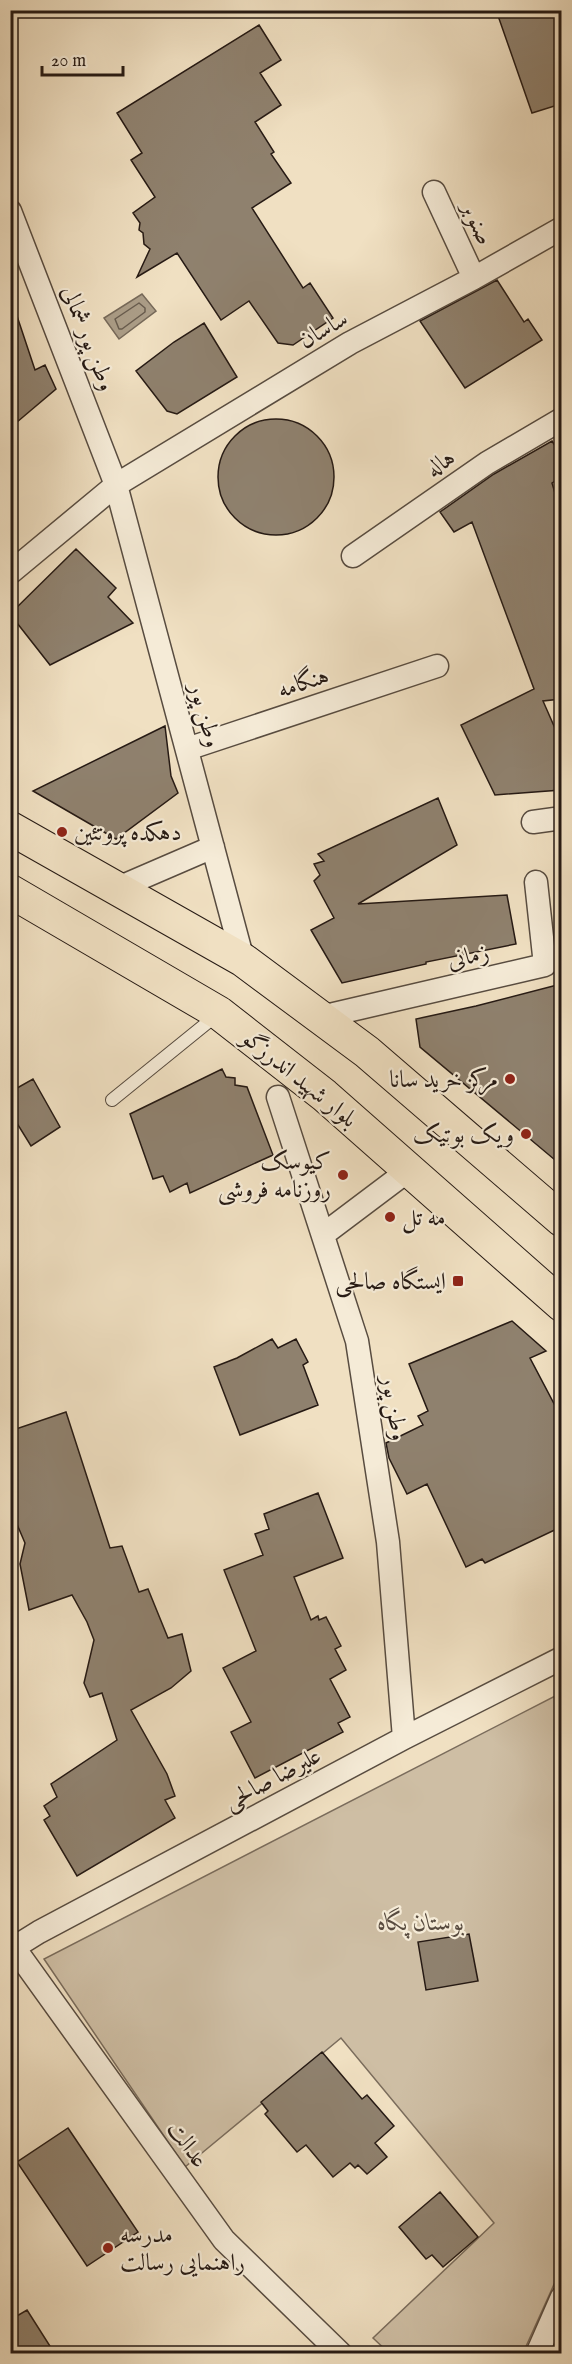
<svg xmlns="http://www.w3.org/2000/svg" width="572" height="2364" font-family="'IM FELL English',Amiri,serif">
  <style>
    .green { fill: #cebea4; stroke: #7a6c5c; stroke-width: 1.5 }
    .water { fill: #ab9d87; stroke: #766959; stroke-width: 1.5 }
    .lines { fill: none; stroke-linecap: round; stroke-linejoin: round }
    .shore { stroke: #685c4e; stroke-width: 1.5 }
    .building { fill: #8f816e; stroke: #261a14; stroke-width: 1.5 }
    .service-casing { stroke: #584c40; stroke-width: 14 }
    .minor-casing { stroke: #584c40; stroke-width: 25 }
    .primary-casing { stroke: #261a14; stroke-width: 35 }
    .service { stroke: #f5ebd7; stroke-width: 12 }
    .minor { stroke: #f5ebd7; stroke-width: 22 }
    .primary { stroke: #f0e0c2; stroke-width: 33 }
    .poi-dot { fill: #8f2418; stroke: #f5ebd7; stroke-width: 2 }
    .labels { text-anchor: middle; stroke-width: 4.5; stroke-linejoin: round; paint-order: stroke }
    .street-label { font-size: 24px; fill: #261a14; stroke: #f5ebd7 }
    .poi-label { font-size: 24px; fill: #261a14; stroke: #f5ebd7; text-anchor: end }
    .park-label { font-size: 24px; font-style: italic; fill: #584b3f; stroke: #f5ebd7 }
  </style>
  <rect width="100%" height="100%" fill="#f0e0c2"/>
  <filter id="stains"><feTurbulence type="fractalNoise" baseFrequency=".00333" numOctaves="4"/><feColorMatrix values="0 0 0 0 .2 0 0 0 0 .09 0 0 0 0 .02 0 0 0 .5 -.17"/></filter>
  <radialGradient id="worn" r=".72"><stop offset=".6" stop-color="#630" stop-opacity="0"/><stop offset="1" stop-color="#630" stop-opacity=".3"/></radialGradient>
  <!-- green -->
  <path class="green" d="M561,1693V2269L523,2353H389L373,2338L494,2223L341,2038L185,2167L44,1959Z"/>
  <!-- water -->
  <path class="water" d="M142,294L156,311L119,339L104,318Z"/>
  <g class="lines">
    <!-- shore -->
    <path class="shore" d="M139,303L145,308V312L122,329H119L115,319Z"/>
  </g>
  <!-- building -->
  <path class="building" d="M496,10H561V104L532,113Z
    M259,25L281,60L260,73L281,105L255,122L274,152L271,154L291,183L252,208L303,288L310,283L333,318L293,345L278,343L249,301L221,320L177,253L137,277L150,249L144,244L143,233L139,230L140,223L133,213L155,197L131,160L142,153L117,113Z
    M497,280L524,322L528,319L542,340L465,388L420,321Z
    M15,310L35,370L45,365L56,389L10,428V311Z
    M204,323L237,377L177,414L167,411L136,371L174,342Z
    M218 477a58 58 0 1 1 116 0a58 58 0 1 1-116 0Z
    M552,441L561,455V477L552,483L561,513V699L543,701L561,742V790L495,795L461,725L534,689L472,522L454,532L440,512L494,474Z
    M76,549L116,588L108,597L133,623L50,665L10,614Z
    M165,726L171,776L178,793L116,839L33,791Z
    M438,798L457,845L358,904L507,895L516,944L426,962V964L342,983L311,930L334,918L314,881L320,875L314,864L324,861L318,854Z
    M561,984V1165L420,1047L416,1019L476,1006Z
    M222,1069L226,1077L235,1078V1085L247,1087L273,1155L190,1193L187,1183L170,1192L163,1176L153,1179L130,1114Z
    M33,1079L60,1127L31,1146L10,1112V1092Z
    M512,1321L546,1351L530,1358L561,1417V1527L485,1563L482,1559L466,1567L427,1484L407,1494L389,1458L386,1443L423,1425L418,1416L428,1411L409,1364Z
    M272,1339L278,1348L296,1339L308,1362L303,1365L318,1405L240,1435L214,1367L237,1358Z
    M66,1412L110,1548L122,1546L139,1592L148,1589L168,1638L182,1634L191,1671L171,1688L131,1710L167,1774L175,1796L165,1800L175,1818L77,1876L44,1820L50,1816L44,1806L57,1797L51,1784L117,1740L102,1693L90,1697L84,1683L94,1640L87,1622L72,1595L29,1610L20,1564L25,1543L10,1508V1500L17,1485L10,1466V1431Z
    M318,1493L343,1558L294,1577L311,1620L318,1616L319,1620L326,1617L341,1646L335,1649L346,1670L330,1679L350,1717L338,1723L343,1732L255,1778L231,1732L251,1722L223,1668L256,1651L224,1570L263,1555L255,1534L269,1529L264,1514Z
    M469,1934L478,1981L426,1990L418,1942Z
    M322,2052L362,2099L367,2095L394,2126L375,2143L387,2157L367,2174L358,2165L355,2168L350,2163L333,2177L306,2145L297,2152L265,2114L268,2111L261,2102Z
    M68,2128L138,2232L87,2266L17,2162Z
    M440,2192L478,2237L443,2267L432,2255L426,2259L399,2227Z
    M27,2310L55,2354H10V2320Z"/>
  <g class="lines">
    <defs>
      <path id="service" d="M112,1100L218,1014"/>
      <path id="minor" d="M434,192L474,278
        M10,211L116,485L243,960
        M353,556L487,463L562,419
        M10,573L116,485L350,343L474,278L562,228
        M187,749L437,666
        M533,822L562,818
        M118,888L213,847
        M321,1017L545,965L536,882
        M278,1097L357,1341L388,1542L404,1738
        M324,1234L409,1170
        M10,1942L224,2240L341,2354
        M10,1950L39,1932L404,1738L562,1658
        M537,2354L562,2297"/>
      <path id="primary" d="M10,828L243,960L367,1052L562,1220
        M10,891L219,1013L324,1095L562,1305"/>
    </defs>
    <!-- service casing -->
    <use href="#service" class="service-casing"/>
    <!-- minor casing -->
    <use href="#minor" class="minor-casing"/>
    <!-- primary casing -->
    <use href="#primary" class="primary-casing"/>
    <!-- service -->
    <use href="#service" class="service"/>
    <!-- minor -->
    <use href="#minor" class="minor"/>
    <!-- primary -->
    <use href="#primary" class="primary"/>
  </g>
  <!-- markers -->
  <g class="poi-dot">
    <circle cx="62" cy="832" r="6"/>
    <circle cx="510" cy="1079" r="6"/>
    <circle cx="526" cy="1134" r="6"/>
    <circle cx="343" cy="1175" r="6"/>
    <circle cx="390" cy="1217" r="6"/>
    <rect x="452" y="1275" width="12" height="12" rx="3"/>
    <circle cx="108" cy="2248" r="6"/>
  </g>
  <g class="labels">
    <!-- street labels -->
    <g class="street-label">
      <text transform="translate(478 223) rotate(65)" y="8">صنوبر</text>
      <text transform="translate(323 329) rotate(-30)" y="8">ساسان</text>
      <text transform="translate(89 338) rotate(69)" y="8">وطن پور شمالی</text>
      <text transform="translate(440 463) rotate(-35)" y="8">هاله</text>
      <text transform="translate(303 682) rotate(-18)" y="8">هنگامه</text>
      <text transform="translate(206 715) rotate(75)" y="8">وطن پور</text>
      <text transform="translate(468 956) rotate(-13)" y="8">زمانی</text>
      <text transform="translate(300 1078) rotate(39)" y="8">بلوار شهید اندرزگو</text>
      <text transform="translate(395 1408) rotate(81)" y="8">وطن پور</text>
      <text transform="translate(272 1778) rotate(-28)" y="8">علیرضا صالحی</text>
      <text transform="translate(188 2144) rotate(54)" y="8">عدالت</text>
    </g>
    <!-- poi labels -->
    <g class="poi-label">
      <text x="74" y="840" text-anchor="start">دهکده پروتئین</text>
      <text x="498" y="1087">مرکز خرید سانا</text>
      <text x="514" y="1142">ویک بوتیک</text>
      <text x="331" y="1169">کیوسک<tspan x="331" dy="28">روزنامه فروشی</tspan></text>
      <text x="402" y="1225" text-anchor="start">مه تل</text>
      <text x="446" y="1289">ایستگاه صالحی</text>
      <text x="120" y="2242" text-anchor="start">مدرسه<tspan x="120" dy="28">راهنمایی رسالت</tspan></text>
    </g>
    <!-- park labels -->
    <g class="park-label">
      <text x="421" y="1930">بوستان پگاه</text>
    </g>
  </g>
  <!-- margin -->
  <rect width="572" height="2364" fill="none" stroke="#f0e0c2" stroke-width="36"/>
  <rect x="12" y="12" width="548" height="2340" fill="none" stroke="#261a14" stroke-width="3"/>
  <rect x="18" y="18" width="536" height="2328" fill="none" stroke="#261a14" stroke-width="1.5"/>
  <!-- scale -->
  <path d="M42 66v9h81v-9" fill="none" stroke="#261a14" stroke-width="3"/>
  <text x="51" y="66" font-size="18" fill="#261a14" stroke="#f5ebd7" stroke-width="4.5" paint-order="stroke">20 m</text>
  <rect width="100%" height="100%" filter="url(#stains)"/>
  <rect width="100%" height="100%" fill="url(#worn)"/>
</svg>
